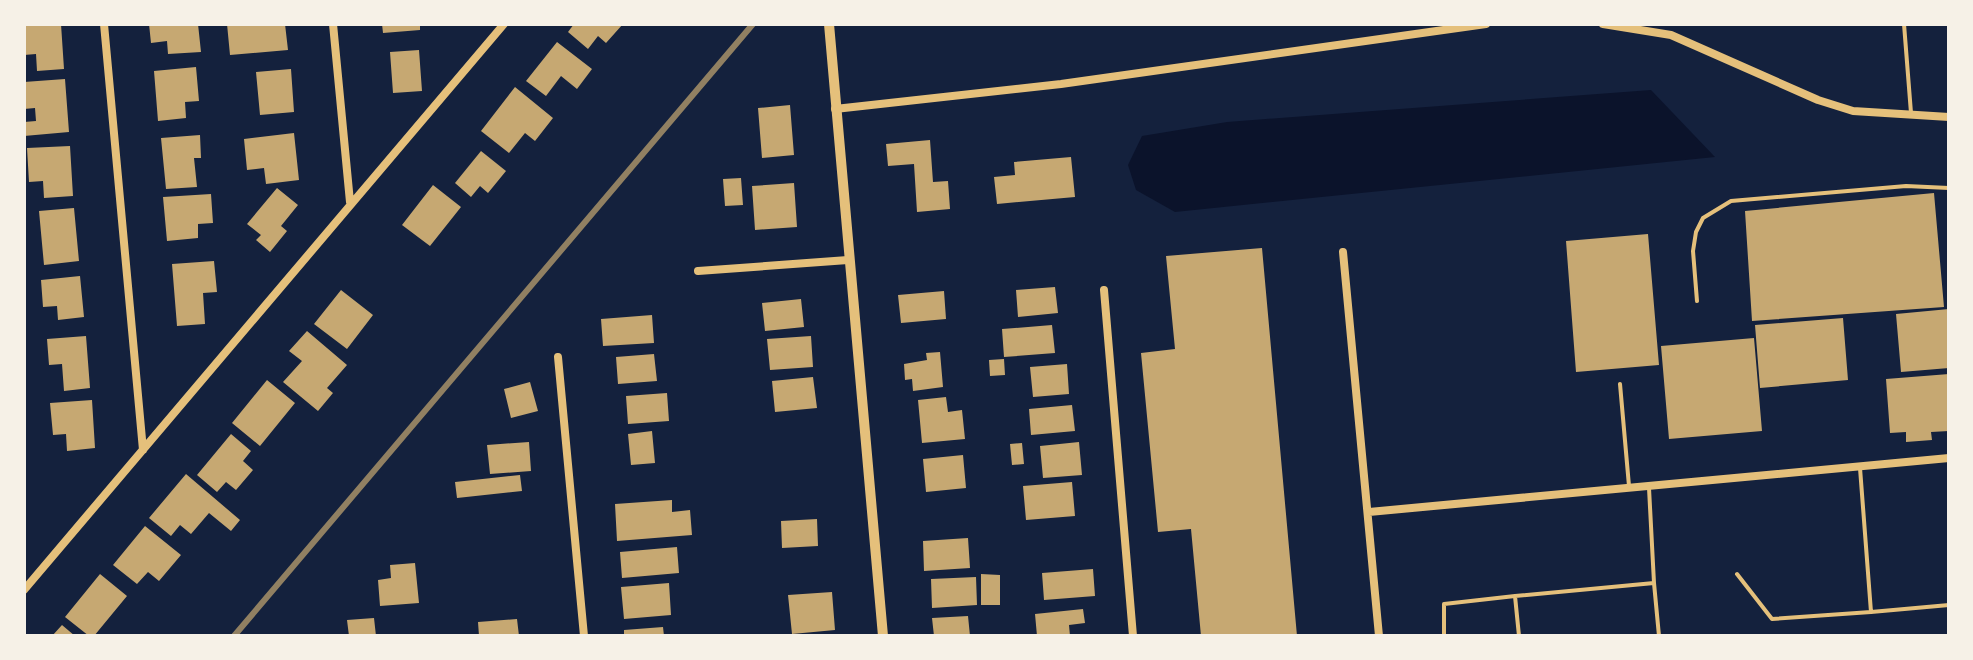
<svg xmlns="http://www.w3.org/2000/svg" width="1973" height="660" font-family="Signika,sans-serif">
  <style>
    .water { fill: #0b132b }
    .building { fill: #c6a872 }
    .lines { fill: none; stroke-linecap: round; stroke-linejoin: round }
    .service { stroke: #e5c07b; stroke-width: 4 }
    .minor { stroke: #e5c07b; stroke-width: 8 }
    .tertiary { stroke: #e5c07b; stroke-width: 10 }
    .rail { stroke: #918062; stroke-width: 6 }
  </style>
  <rect width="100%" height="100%" fill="#14213d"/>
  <!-- water -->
  <path class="water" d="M1651,90L1715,157L1175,212L1136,190L1128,165L1142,136L1227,122Z"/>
  <!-- building -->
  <path class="building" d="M24,24H61L64,69L37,71L36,54L24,55Z
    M149,24H198L201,52L168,54L167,41L151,43Z
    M227,24H285L288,50L230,55Z
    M382,24H420V30L383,33Z
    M574,24H623L606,43L598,36L588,49L568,32Z
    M557,42L592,69L577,89L561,76L546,96L526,81Z
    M419,50L422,91L393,93L390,52Z
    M196,67L199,101L185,102L186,118L158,121L154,71Z
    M291,69L294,112L260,115L256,72Z
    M65,79L69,132L24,136V122L36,121L35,108L24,109V82Z
    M515,87L553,118L535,141L525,133L509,153L481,131Z
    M790,105L794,155L762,158L758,108Z
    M294,133L299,180L266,184L264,168L247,170L244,139Z
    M200,135L201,158H194L197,187L166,189L161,138Z
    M930,140L933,182L948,181L950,209L917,212L914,164L888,166L886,144Z
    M70,146L73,196L44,198L43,181L29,182L27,148Z
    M481,151L506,171L488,193L480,186L471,197L455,183Z
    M1071,157L1075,197L997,204L994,177L1015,175L1014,162Z
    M741,178L743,205L725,206L723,179Z
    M794,183L797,227L755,230L752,186Z
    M433,185L461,207L430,246L402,225Z
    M277,188L298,205L281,226L287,231L270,252L256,240L261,235L247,224Z
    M1934,193L1944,307L1752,321L1745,211Z
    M211,194L213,223L198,224V238L167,241L163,197Z
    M74,208L79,261L44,265L39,211Z
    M1648,234L1659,365L1576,372L1566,241Z
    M1262,248L1297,636H1201L1191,529L1158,532L1141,353L1175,349L1166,256Z
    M214,261L217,292L203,293L205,324L177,326L172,264Z
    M80,276L84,317L58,320L57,306L43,307L41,280Z
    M1055,287L1058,313L1018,317L1016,290Z
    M341,290L373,315L347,349L314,324Z
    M944,291L946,319L901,323L898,295Z
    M801,299L804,327L765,331L762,303Z
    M1949,309V368L1901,372L1896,314Z
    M652,315L654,343L603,346L601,319Z
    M1843,318L1848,380L1760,388L1755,325Z
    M1052,325L1055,353L1004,357L1002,329Z
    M307,331L347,365L327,388L333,393L318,411L283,382L302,361L289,351Z
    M86,336L90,388L64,391L62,364L49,365L47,339Z
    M811,336L813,367L770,370L767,339Z
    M1754,338L1762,431L1669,439L1661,346Z
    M940,352L943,387L913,391L912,379L905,380L904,364L927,360L926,353Z
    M654,354L657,381L618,384L616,357Z
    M1004,359L1005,375L990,376L989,360Z
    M1067,364L1069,394L1033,397L1030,367Z
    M1949,374V431L1931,432L1932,440L1906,442V432L1890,433L1886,379Z
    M813,377L817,408L775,412L772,381Z
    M267,380L295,403L260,446L232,423Z
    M530,382L538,411L511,418L504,389Z
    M667,393L669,421L628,424L626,396Z
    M946,397L948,412L962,410L965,439L922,443L918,400Z
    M92,400L95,448L67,451L66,434L53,435L50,403Z
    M1072,405L1075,431L1031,435L1029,409Z
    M652,431L655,463L631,465L628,434Z
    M231,434L251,451L243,461L253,470L236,490L226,482L217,492L197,475Z
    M529,442L531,471L490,474L487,445Z
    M1079,442L1082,475L1043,478L1040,446Z
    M1022,443L1024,464L1012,465L1010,444Z
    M963,455L966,488L926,492L923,459Z
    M186,474L240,520L231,531L209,513L191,534L180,525L171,536L149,518Z
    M520,475L522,491L457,498L455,482Z
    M1072,482L1075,516L1026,520L1023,486Z
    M672,500V512L690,510L692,535L617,541L615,504Z
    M817,519L818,546L782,548L781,521Z
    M145,526L181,555L159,581L148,572L137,584L113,565Z
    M968,538L970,568L924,571L923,541Z
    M677,547L679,573L622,578L620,552Z
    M415,563L419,603L380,606L378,580L391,578L390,565Z
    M1093,569L1095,596L1044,600L1042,573Z
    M100,574L127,596L94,636H89L65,617Z
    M981,574L1000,575V605H981Z
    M976,577L977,605L932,608L931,579Z
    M669,583L671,615L624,619L621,587Z
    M832,592L835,630L792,634L788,595Z
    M1083,609L1085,623L1069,625L1070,636H1037L1035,614Z
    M968,616L970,636H934L932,618Z
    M374,618L376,636H349L347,620Z
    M517,619L519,636H479L478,622Z
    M62,625L75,636H52Z
    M663,627L664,636H624V630Z"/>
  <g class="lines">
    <!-- service -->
    <path class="service" d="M1904,24L1911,113
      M1697,301L1693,251L1696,232L1703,218L1731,201L1906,186L1949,188
      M1620,384L1629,486
      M1860,468L1871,612L1949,605
      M1737,574L1772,619L1871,612
      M1654,583L1659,636
      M1444,636V604L1515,596
      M1519,636L1515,596L1654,583L1649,488"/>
    <!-- minor -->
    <path class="minor" d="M104,24L143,450
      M333,24L350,202
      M1603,24L1671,35L1818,100L1853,111L1949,117
      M835,109L1061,84L1486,24
      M1343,252L1379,636
      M698,271L848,260
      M1104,290L1133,636
      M558,357L584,636
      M1369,512L1949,458
      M24,590L504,24"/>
    <!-- tertiary -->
    <path class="tertiary" d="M829,24L883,636"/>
    <!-- rail -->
    <path class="rail" d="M234,636L753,24"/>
  </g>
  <!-- border -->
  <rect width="1973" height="660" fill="none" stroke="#f6f1e7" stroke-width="52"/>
</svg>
